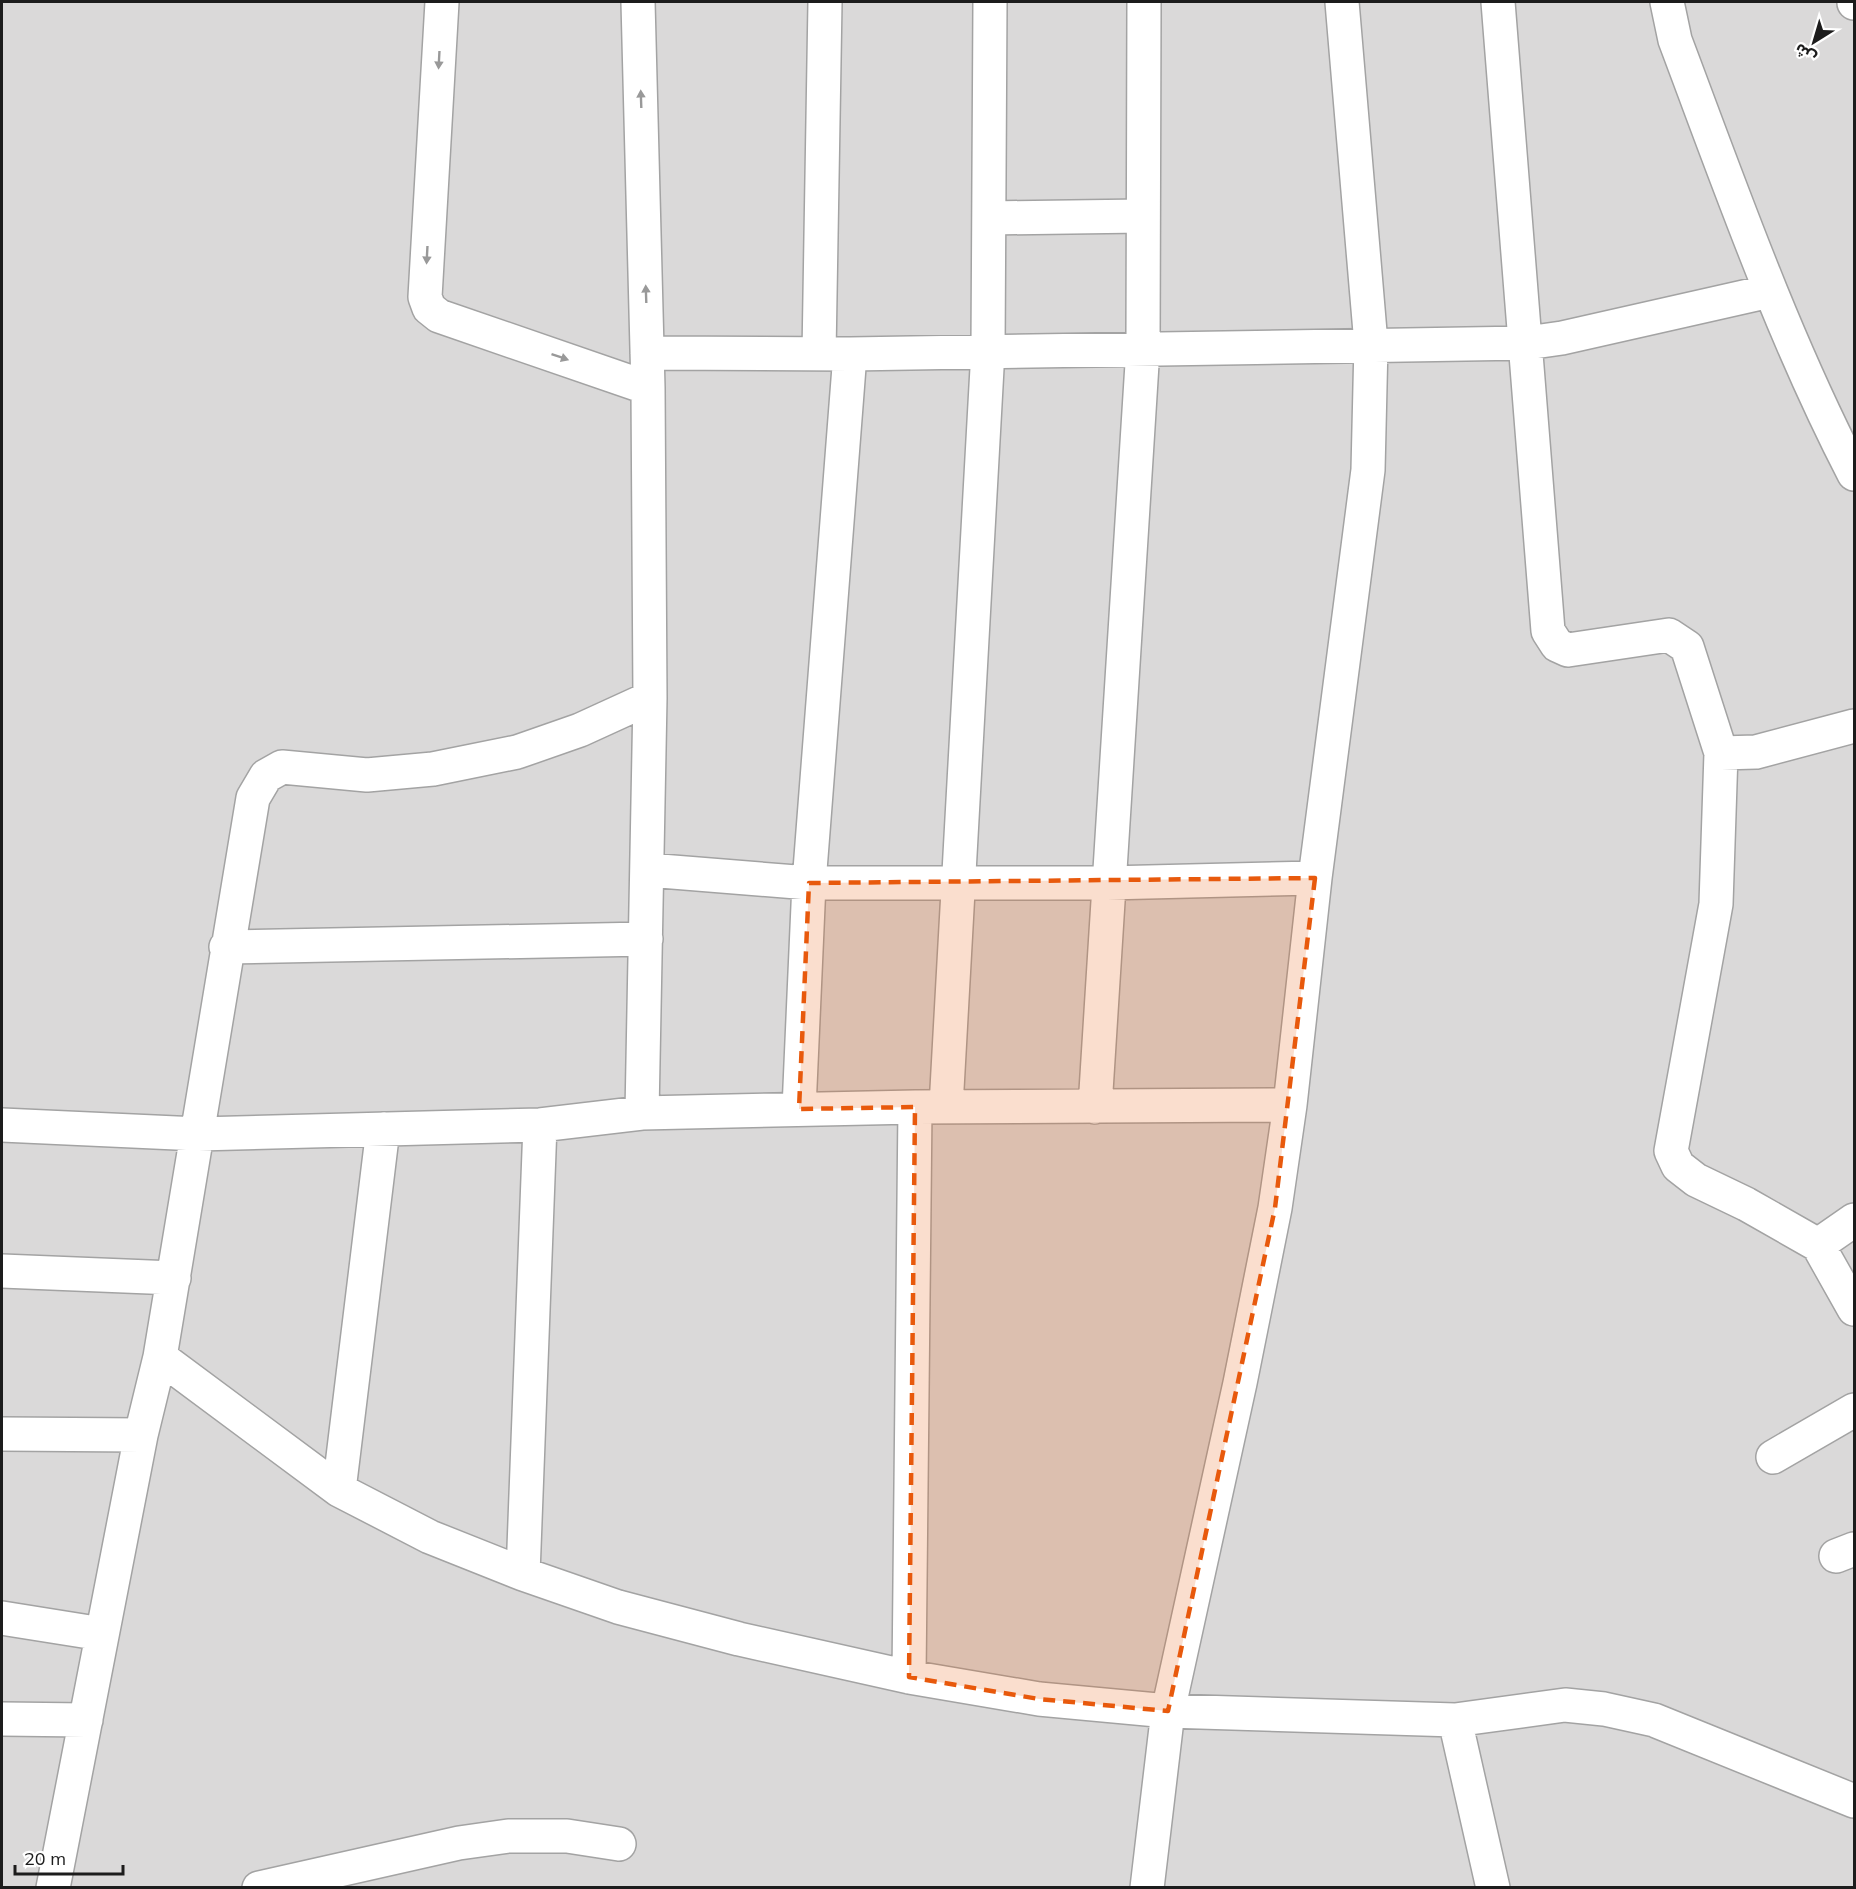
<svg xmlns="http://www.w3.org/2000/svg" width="1856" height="1889" font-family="Mulish,'Noto Sans Arabic',sans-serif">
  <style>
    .residential { fill: #dad9d9 }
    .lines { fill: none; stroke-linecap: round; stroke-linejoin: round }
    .minor-casing { stroke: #a3a3a3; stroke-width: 36 }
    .minor { stroke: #fff; stroke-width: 33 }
    .oneway { fill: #999 }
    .marked { fill: #e8590c; fill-opacity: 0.2; stroke: #e8590c; stroke-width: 4.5; stroke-dasharray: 12 8; stroke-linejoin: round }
  </style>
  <rect width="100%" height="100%" fill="#edece2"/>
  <!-- residential -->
  <path class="residential" d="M2,2H1854V1887H2Z"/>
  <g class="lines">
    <defs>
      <path id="minor" d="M442,2L425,297L429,308L439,316L648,388
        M638,2L648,388L650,698L642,1113
        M1498,2L1548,631L1557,645L1568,650L1669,635L1687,647L1721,753L1756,752L1854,726
        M1667,2L1675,40C1730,186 1782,335 1854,474
        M1854,2V3
        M989,218L1143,216
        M647,353L850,354L1527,343L1562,338L1770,291
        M819,354L825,2
        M1721,753L1716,904L1671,1151L1678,1166L1696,1180L1746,1204L1818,1245L1854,1309
        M648,870L809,883H1107L1315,878
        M226,947L646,939
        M946,1107L988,350L990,2
        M1095,1107L1143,348L1144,2
        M799,1109L809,883L850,354
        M2,1125L198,1134L540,1125L642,1113L915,1107L1290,1105
        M1818,1245L1854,1220
        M2,1271L174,1278
        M160,1357L339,1490L430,1537L523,1574L618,1607L739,1639L909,1677L1039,1699L1168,1711L1455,1720L1565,1705L1604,1709L1654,1720L1854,1801
        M2,1434L141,1435
        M1773,1457L1854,1410
        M339,1490L383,1129
        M1836,1556L1854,1549
        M523,1574L540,1125
        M2,1618L102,1634
        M909,1677L915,1107
        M2,1719L86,1720
        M1455,1720L1493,1888
        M53,1888L141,1435L160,1357L253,798L266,776L282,767L367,775L433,769L517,752L580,730L650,698
        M259,1888L459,1843L508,1836H567L619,1844
        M1147,1888L1168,1711L1240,1383L1275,1208L1290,1105L1315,878L1368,470L1371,344L1342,2"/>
    </defs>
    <!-- minor casing -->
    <use href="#minor" class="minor-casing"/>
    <!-- minor -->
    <use href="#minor" class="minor"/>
  </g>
  <!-- one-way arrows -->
  <defs><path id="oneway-solid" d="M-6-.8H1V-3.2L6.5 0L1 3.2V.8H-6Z" transform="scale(1.5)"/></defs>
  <g class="oneway">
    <use href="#oneway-solid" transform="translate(439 60) rotate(93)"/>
    <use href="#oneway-solid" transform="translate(641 99) rotate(-92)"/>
    <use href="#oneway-solid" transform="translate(427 255) rotate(93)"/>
    <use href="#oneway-solid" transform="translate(646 294) rotate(-92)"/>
    <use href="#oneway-solid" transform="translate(560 357) rotate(19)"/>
  </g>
  <!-- marked area -->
  <path class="marked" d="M1315,878L1275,1208L1168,1711L1039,1699L909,1677L915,1107L799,1109L809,883Z"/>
  <!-- border -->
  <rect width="1856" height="1889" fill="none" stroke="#1c1c1c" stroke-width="6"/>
  <!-- north arrow -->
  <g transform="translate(1814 42) rotate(217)" stroke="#ffffff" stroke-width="4.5" paint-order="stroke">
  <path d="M0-4.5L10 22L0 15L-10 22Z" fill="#1c1c1c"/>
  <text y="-9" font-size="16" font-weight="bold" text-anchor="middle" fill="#1c1c1c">ش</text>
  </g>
  <!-- scale -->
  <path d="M15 1865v9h108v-9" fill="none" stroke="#1c1c1c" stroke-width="3"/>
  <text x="24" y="1865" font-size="18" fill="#1c1c1c" stroke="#ffffff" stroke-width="4.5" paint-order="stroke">20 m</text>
</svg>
